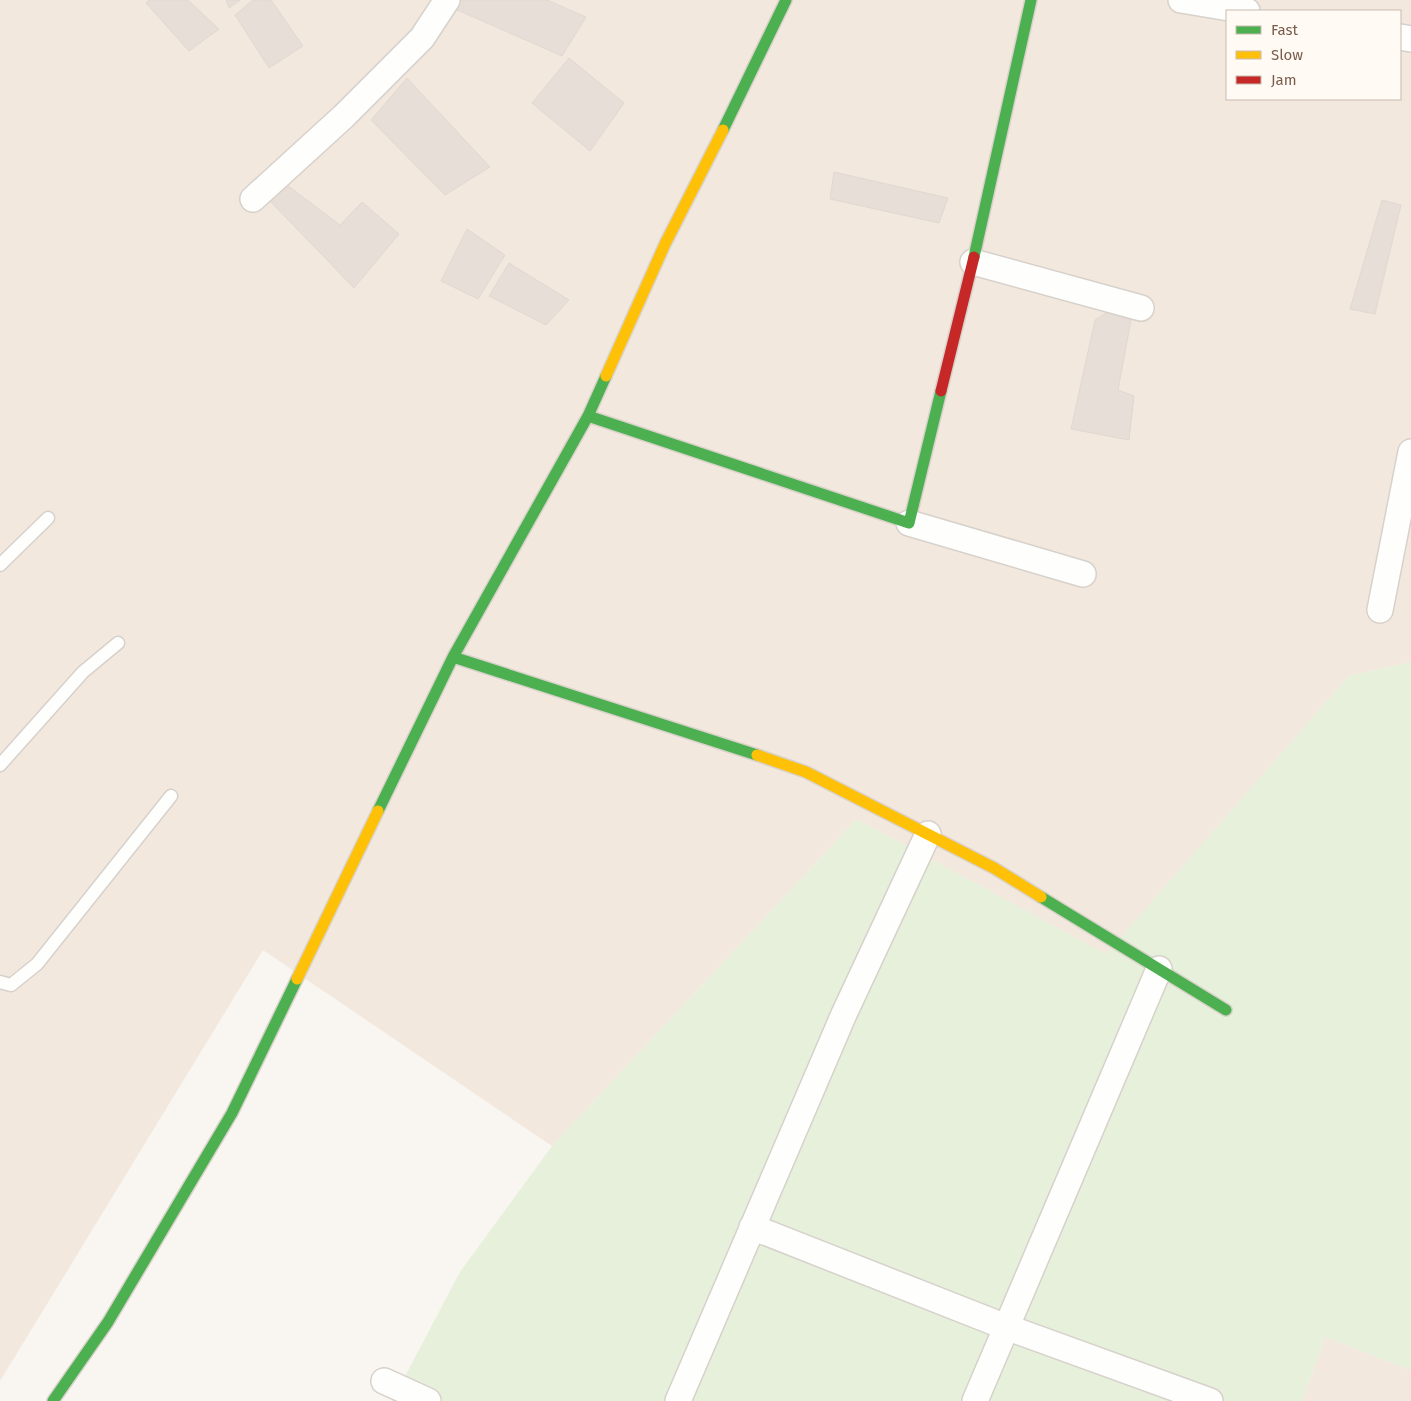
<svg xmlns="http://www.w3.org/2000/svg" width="1411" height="1401" font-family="'Fira Sans',sans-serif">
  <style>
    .residential { fill: #f2e8de; fill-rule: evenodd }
    .green { fill: #e7f0db }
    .building { fill: #e6ded7; stroke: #e2d8d2 }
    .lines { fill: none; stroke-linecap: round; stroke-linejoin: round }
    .lane-casing { stroke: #d7d1cb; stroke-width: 15 }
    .street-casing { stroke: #d7d1cb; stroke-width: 28 }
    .fast-casing { stroke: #d9d2cb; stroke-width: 14 }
    .slow-casing { stroke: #d9d2cb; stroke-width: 14 }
    .jam-casing { stroke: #d9d2cb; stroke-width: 14 }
    .lane { stroke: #fefefd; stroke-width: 12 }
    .street { stroke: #fefefd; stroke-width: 25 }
    .fast { stroke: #4caf50; stroke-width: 11 }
    .slow { stroke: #ffc107; stroke-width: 11 }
    .jam { stroke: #c62828; stroke-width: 11 }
  </style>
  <rect width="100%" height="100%" fill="#f9f5f0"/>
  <!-- residential -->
  <path class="residential" d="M0,0H1411V662L1349,676L1106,955L857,819L552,1146L263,950L0,1381ZM1227,11H1400V99H1227Z
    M1325,1337L1411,1370V1401H1302Z"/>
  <!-- green -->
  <path class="green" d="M1411,662V1370L1325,1337L1302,1401H392L460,1272L552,1146L857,819L1106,954L1349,676Z"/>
  <!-- building -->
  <path class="building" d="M149,0H188L219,29L189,51L146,3Z
    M226,0H240L229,8Z
    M253,0H271L303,46L269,68L235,15Z
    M460,0H547L586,17L562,56L455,9Z
    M569,58L624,103L590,151L532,103Z
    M407,78L490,167L445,195L371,120Z
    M834,172L948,198L939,223L830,199Z
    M287,185L340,225L362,202L399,234L354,288L269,200Z
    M1382,200L1401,205L1375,314L1350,309Z
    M467,229L505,255L478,299L441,281Z
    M509,263L569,300L546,325L489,296Z
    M1108,312L1131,320L1118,390L1134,396L1129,440L1071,429L1095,320Z"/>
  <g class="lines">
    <defs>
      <path id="lane" d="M0,565L48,518
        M0,765L83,672L118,643
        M0,982L11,985L37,964L171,796"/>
      <path id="street" d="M1181,0L1247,11
        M1400,37L1411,39
        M253,199L344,116L422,38L447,0
        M973,262L1141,308
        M909,523L1083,574
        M1380,610L1411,452
        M752,1227L1006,1327L1210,1401
        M384,1381L428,1401
        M678,1401L844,1014L928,834
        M975,1401L1159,969"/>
      <path id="fast" d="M723,130L786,0
        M974,257L1031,0
        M588,416L909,523L941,391
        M453,657L757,755
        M378,811L453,657L588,416L606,376
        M1041,897L1226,1010
        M53,1401L108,1322L232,1113L297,979"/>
      <path id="slow" d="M606,376L665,244L723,130
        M757,755L806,772L994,868L1041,897
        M297,979L378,811"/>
      <path id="jam" d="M941,391L974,257"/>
    </defs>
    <!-- lane casing -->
    <use href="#lane" class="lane-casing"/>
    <!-- street casing -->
    <use href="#street" class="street-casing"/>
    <!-- fast casing -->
    <use href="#fast" class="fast-casing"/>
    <!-- slow casing -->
    <use href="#slow" class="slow-casing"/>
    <!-- jam casing -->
    <use href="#jam" class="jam-casing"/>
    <!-- lane -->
    <use href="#lane" class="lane"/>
    <!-- street -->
    <use href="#street" class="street"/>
    <!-- fast -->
    <use href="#fast" class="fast"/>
    <!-- slow -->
    <use href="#slow" class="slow"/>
    <!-- jam -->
    <use href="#jam" class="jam"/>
  </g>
  <!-- legend -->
  <rect x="1226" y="10" width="175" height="90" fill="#fffaf3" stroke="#cabbb1"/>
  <rect x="1236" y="26" width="25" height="8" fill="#4caf50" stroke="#cabbb1"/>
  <text x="1271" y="35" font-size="15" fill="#7a5c4d">Fast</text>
  <rect x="1236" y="51" width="25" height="8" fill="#ffc107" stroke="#cabbb1"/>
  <text x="1271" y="60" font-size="15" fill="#7a5c4d">Slow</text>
  <rect x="1236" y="76" width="25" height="8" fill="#c62828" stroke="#cabbb1"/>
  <text x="1271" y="85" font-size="15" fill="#7a5c4d">Jam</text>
</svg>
